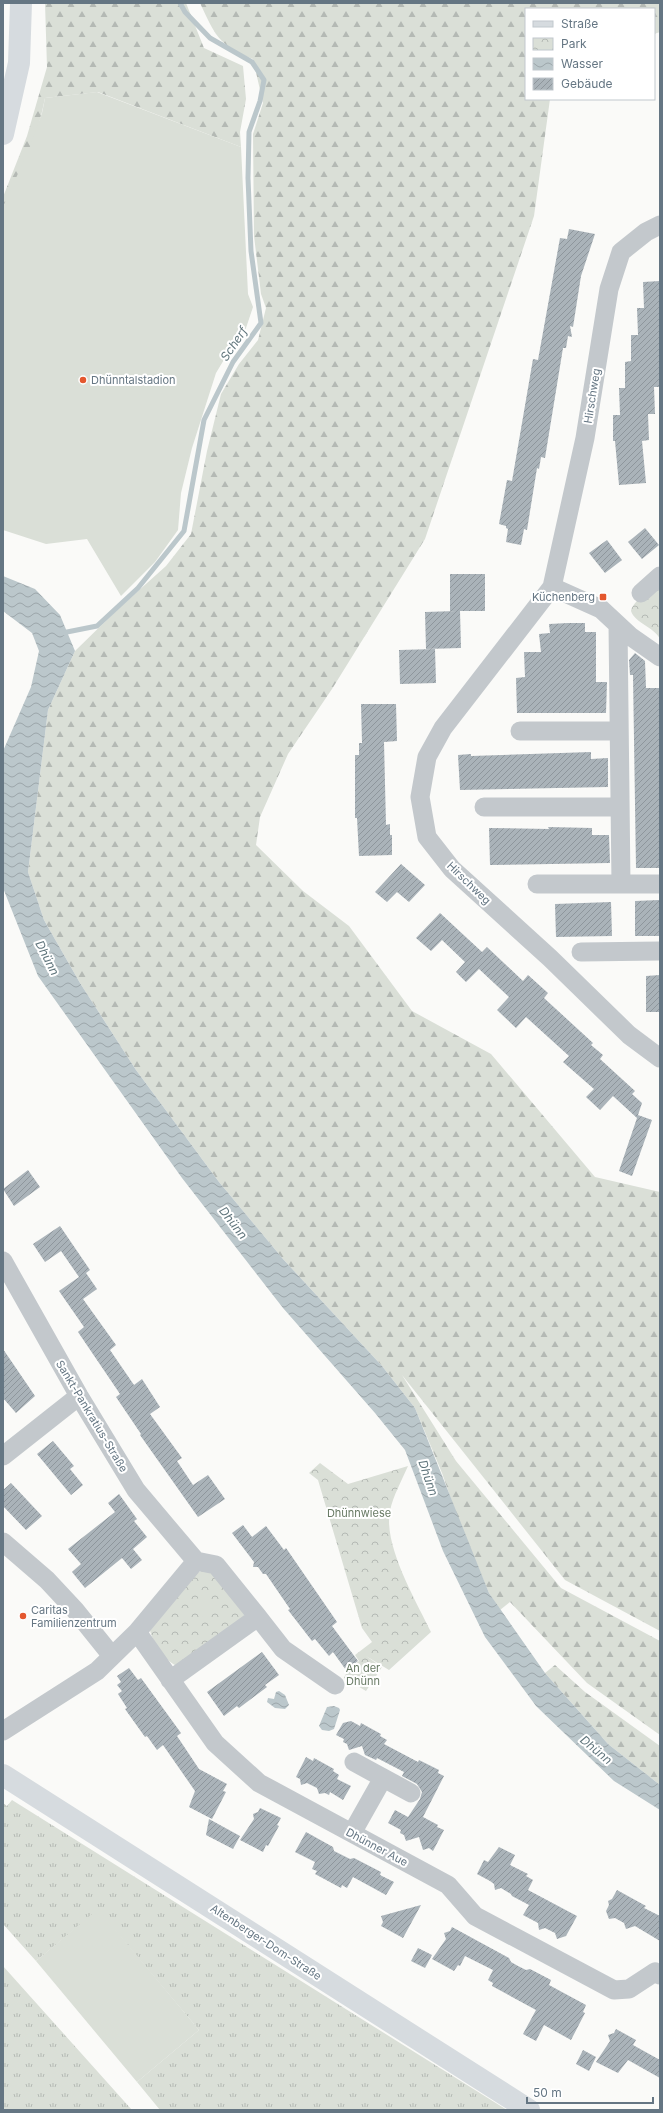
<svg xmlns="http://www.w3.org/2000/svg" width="663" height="2113" font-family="Inter,sans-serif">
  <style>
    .grass { fill: url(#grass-tufts) }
    .forest { fill: url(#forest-firs) }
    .park { fill: url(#park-crowns) }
    .pitch { fill: #dadfd7 }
    .water { fill: url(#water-waves) }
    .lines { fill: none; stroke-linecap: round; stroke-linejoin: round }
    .stream { stroke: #bbc7cb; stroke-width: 5 }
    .building { fill: url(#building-hatch) }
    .minor { stroke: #c3c8cc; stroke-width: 19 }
    .major { stroke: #d6dbdf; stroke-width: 22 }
    .poi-dot { fill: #e4572e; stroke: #fff; stroke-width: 1.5 }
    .labels { text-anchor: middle; stroke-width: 4; stroke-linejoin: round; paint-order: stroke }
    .poi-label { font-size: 11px; fill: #657683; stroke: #fff; text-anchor: start }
    .street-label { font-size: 11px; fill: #657683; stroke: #fff }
    .park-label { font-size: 11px; fill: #687a64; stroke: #fff }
    .water-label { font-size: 12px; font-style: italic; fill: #60757c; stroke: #fff }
  </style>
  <defs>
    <pattern id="grass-tufts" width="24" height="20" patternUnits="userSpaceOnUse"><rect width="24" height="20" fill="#dadfd7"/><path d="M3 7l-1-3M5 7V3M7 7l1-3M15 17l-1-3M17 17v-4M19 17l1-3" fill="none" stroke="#b4b9b4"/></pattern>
    <pattern id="forest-firs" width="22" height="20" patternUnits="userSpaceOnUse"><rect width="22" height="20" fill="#dadfd7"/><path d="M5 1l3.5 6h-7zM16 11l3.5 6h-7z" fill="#b4b9b4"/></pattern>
    <pattern id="park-crowns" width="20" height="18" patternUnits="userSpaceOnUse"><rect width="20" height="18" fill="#dadfd7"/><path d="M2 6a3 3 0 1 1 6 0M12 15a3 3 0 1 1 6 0" fill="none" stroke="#b4b9b4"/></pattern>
    <pattern id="water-waves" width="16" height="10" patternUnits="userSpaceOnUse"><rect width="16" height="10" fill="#bbc7cb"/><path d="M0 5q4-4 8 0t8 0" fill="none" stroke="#9ca6aa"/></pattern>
    <pattern id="building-hatch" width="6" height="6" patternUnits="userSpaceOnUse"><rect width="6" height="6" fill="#aab3b9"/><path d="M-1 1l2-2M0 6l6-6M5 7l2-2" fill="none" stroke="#8e969c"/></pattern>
  </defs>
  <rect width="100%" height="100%" fill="#fafaf8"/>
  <!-- grass -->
  <path class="grass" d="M12,1800L507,2110H160L137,2082L199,2030L98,1910L36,1961L3,1924V1803L7,1806Z
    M3,1966L132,2110H3Z"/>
  <!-- forest -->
  <path class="forest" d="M45,3H186L204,48L243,66L246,99L240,132L241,147L98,92L45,98C38,135 22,175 3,207V197L27,136L47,67Z
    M200,3H660V32L654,34V9H526V99H550L534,216L425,539L332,689L288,754L260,817L256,845L303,891L349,926L412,1011L491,1054L595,1177L660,1192V1631L565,1580L402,1375L456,1461L561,1588L660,1641V1735L587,1683L510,1602L500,1610L489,1593L458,1519L442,1473L415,1408L382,1366L283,1259L219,1182L136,1070L80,983L44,920L28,872L48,710L75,651L118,609L166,566L191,534L207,451L221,394L239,364L258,340L266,308L261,294L254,236L253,134L263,103L253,59C218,45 215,35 200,3Z
    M555,1665L585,1692L660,1746V1785L608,1744L545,1673Z"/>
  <!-- park -->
  <path class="park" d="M660,586V639C654,627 635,623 631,611C632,602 652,587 660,586Z
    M320,1463L348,1484L408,1466C402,1480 393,1496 390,1511C383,1545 416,1601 431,1632L389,1670L366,1656L382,1667L366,1691L344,1678L347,1671L359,1661L355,1655L372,1642L362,1628L318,1480L309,1473Z
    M205,1569H209L245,1614L241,1621L178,1666C168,1665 149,1638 150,1628L197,1573Z"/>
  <!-- pitch -->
  <path class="pitch" d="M97,92L241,147L248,294L253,307L244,334L228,353L216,373L192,448L181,493L178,530L155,562L121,596L87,539L46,544L3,530V207L29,149L42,113L45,98Z
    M206,1592L217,1606L203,1617L192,1603Z
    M98,1909L199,2030L137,2082L36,1961Z"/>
  <!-- water -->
  <path class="water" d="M3,576L35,589L60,615L75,651L48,710L28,872L44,920L80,983L136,1070L219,1182L283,1259L382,1366L415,1408L489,1593L545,1673L608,1744L660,1785V1810L614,1781L536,1706L485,1637L443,1551L405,1450L375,1413L283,1308L182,1178L38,976L3,888V751L31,687L39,651L32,633L3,611Z
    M279,1691L285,1695L289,1705L285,1709L275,1708L267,1702L268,1698L274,1699L276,1692Z
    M334,1706L339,1708L340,1710L334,1729L329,1731L322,1730L319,1726L327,1707Z"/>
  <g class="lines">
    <!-- stream -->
    <path class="stream" d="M62,633L97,626L138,588L184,531L204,420L233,362L261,323L251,251L248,178L249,132L260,101L264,80L252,62L210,38L185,12L180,3"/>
  </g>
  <!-- building -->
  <path class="building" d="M569,229L595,234L581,276L573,327L570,326L572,337L568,336L566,348H563L545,458L541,457L539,469L537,468L527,530L524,529L521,545L506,542L508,529L506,528V526L499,524L507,480L512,481L533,359L538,360L560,238L567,239Z
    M660,281V387H654L655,414H648L649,440L642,441L646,483L619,485L615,441H613V415H620L619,388H625V362L631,361V335H638L637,308H644L643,282Z
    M645,528L659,545L642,559L628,542Z
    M607,540L622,560L605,573L589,553Z
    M450,574H485V611H460L461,648L426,649L425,612L456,611H450Z
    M568,623H585V632H596V682H607L606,713H517L516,678L525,677L524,652H541L539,634L550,633L549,624Z
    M435,649L436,683L400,684L399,650Z
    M635,653L645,661L646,688H660V868H636L633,675H630L629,660Z
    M361,704H396L397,741L384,742L386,825L390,824V835H392V855L359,856L357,818H355V755H359V743H362Z
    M591,752V759L608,758V787L460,790L458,755L471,754V756Z
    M548,827L592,828V835H609L610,863L490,865L489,828L549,829Z
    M401,864L425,885L409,902L397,892L387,902L375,892Z
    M659,900L660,936H635V901Z
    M611,902L612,936L556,937L555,904Z
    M440,913L482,952L487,947L523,981L528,975L548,993L544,998L593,1043L591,1045L603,1055L600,1059L635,1091L632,1094L642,1103L637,1118L613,1096L600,1110L586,1097L594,1089L563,1062L569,1056L526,1017L516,1028L497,1010L509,997L479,969L466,982L456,972L465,962L442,940L431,951L416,938Z
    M660,975V1012H646V976Z
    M638,1115L652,1120L632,1176L619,1171Z
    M28,1170L40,1187L14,1206L3,1189Z
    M60,1226L90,1270L86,1273L97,1289L83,1299L116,1345L110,1350L134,1385L142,1379L160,1407L150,1414L182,1458L177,1461L193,1485L208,1475L225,1499L198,1517L140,1435L141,1434L116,1397L120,1394L78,1332L84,1327L59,1291L79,1277L61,1251L45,1262L33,1244Z
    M3,1349L35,1396L16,1413L3,1398Z
    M53,1441L74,1466L70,1469L83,1485L71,1495L37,1454Z
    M11,1483L42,1516L26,1530L3,1506V1490Z
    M119,1494L137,1519L134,1521L147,1537L133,1549L142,1560L131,1569L122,1558L85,1588L72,1572L81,1564L68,1549L115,1512L108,1503Z
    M243,1525L252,1537L266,1526L284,1550L286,1548L337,1622L332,1626L358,1661L346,1670L333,1652L329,1656L315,1639L312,1641L288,1610L290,1609L266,1574H263L258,1567H253L254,1562L232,1533Z
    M262,1652L279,1675L265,1685L267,1687L239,1708L237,1706L224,1716L207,1692Z
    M129,1668L138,1680L141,1678L181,1733L177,1736L199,1769L227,1784L223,1791L226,1792L212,1819L189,1807L195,1791L163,1745L157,1750L147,1736L145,1737L125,1709L127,1708L118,1694L122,1691L117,1685L121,1682L117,1676Z
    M351,1721L360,1726L361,1723L381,1734L380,1736L387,1740L384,1744L418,1762L419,1760L439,1770L438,1773L444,1776L423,1817L438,1825L437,1827L444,1830L433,1851L429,1848L423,1850L419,1837L406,1841L404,1835L400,1833L401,1830L388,1823L395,1810L408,1817L420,1799L422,1792L417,1784L402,1776L404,1772L377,1758L376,1760L365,1755L362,1746L349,1750L347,1744L343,1742L344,1739L336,1735L343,1723Z
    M306,1757L313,1761L314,1758L334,1769L333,1771L339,1775L337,1779L351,1786L343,1800L330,1792L329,1795L325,1793L319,1794L317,1788L307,1783L301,1785L300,1779L296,1777Z
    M260,1808L281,1818L277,1825L279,1826L268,1846L266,1845L263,1852L240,1840L254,1819L253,1814L258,1812Z
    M209,1819L240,1836L233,1849L206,1835Z
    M306,1832L333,1847L334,1851L350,1859L354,1858L381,1872L380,1875L394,1882L386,1895L353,1877L347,1888L342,1885L341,1888L315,1874L317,1871L312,1869L315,1862L295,1852Z
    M499,1847L515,1855L510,1865L528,1874L526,1876L533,1880L528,1890L577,1916L566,1936L557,1939L555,1933L545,1928L539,1930L538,1923L523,1915L529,1905L512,1896L511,1894L501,1888L495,1890L494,1884L490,1881L477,1874L484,1860L488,1862Z
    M617,1890L646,1906L644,1908L660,1916V1941L635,1926L626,1929L624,1923L615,1918L609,1919L606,1911L609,1905L608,1901L612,1899Z
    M421,1905L403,1938L381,1926L383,1922L381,1916Z
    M452,1927L509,1958L511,1962L518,1966L526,1970L530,1969L551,1980L549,1985L586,2005L583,2012L585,2013L571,2040L544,2025L536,2041L523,2034L536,2010L492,1986L493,1983L488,1980L493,1970L465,1956L460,1966L458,1965L454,1971L432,1959L446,1939L444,1933L450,1931Z
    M418,1948L432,1955L425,1968L411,1961Z
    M616,2029L636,2040L633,2045L660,2060V2078L628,2060L618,2073L596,2062L610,2041L608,2035L614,2033Z
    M583,2050L596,2057L589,2071L576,2064Z"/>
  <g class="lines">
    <!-- minor -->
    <path class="minor" d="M660,225L646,232L621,252L609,289L585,438L552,587L443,728L427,757L420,797L427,837L452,869L550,958L629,1035L660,1058
      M552,587L601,609L630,636L660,657
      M641,593L660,576
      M618,625L621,884
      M520,731H619
      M484,807H620
      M537,884H660
      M581,952L660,951
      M3,1261L79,1396L136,1490L196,1561
      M3,1456L79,1396
      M3,1542L47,1580L75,1610L112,1656
      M196,1561L216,1565L258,1617
      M137,1632L215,1743L259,1783L448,1885L475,1916L614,1990L629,1989L655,1972L660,1975
      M170,1680L258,1617L283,1649L335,1685
      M3,1731L97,1671L137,1632L196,1561
      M354,1762L411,1793
      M352,1833L383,1778"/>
    <!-- major -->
    <path class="major" d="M3,134L19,63L21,3
      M3,1775L529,2110"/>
  </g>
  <!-- markers -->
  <g class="poi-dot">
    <circle cx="83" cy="380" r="4"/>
    <rect x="599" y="593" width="8" height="8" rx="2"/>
    <circle cx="23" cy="1616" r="4"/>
  </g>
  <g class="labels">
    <!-- poi labels -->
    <g class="poi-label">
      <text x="91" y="384">Dhünntalstadion</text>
      <text x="595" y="601" text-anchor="end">Küchenberg</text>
      <text x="31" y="1614">Caritas<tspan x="31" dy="13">Familienzentrum</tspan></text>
    </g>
    <!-- street labels -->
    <g class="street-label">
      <text transform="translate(592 396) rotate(-81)" y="4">Hirschweg</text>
      <text transform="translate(469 883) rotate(44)" y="4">Hirschweg</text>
      <text transform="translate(92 1416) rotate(59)" y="4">Sankt-Pankratius-Straße</text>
      <text transform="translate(377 1847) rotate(28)" y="4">Dhünner Aue</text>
      <text transform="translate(266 1942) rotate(33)" y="4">Altenberger-Dom-Straße</text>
    </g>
    <!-- park labels -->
    <g class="park-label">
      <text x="359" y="1517">Dhünnwiese</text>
      <text x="363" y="1672">An der<tspan x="363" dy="13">Dhünn</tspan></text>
    </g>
    <!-- water labels -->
    <g class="water-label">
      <text transform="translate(234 344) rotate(-56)" y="4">Scherf</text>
      <text transform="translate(47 958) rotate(63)" y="4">Dhünn</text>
      <text transform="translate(233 1223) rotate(52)" y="4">Dhünn</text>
      <text transform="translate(428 1478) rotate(71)" y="4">Dhünn</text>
      <text transform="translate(596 1750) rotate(40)" y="4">Dhünn</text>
    </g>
  </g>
  <!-- border -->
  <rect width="663" height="2113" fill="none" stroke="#657683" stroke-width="8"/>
  <!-- legend -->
  <rect x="525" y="8" width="130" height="92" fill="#ffffff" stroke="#c1c8cd"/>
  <rect x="533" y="21" width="20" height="6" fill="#d6dbdf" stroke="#c1c8cd"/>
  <text x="561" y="28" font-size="12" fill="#657683">Straße</text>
  <rect x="533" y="38" width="20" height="12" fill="url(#park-crowns)" stroke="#c1c8cd"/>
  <text x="561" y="48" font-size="12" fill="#657683">Park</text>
  <rect x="533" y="58" width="20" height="12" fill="url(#water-waves)" stroke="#c1c8cd"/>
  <text x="561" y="68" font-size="12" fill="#657683">Wasser</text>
  <rect x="533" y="78" width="20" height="12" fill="url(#building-hatch)" stroke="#c1c8cd"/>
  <text x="561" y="88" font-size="12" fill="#657683">Gebäude</text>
  <!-- scale -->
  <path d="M527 2097v6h126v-6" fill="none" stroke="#657683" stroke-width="2"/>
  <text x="533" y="2097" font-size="12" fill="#657683" stroke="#ffffff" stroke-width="3" paint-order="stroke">50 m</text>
</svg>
